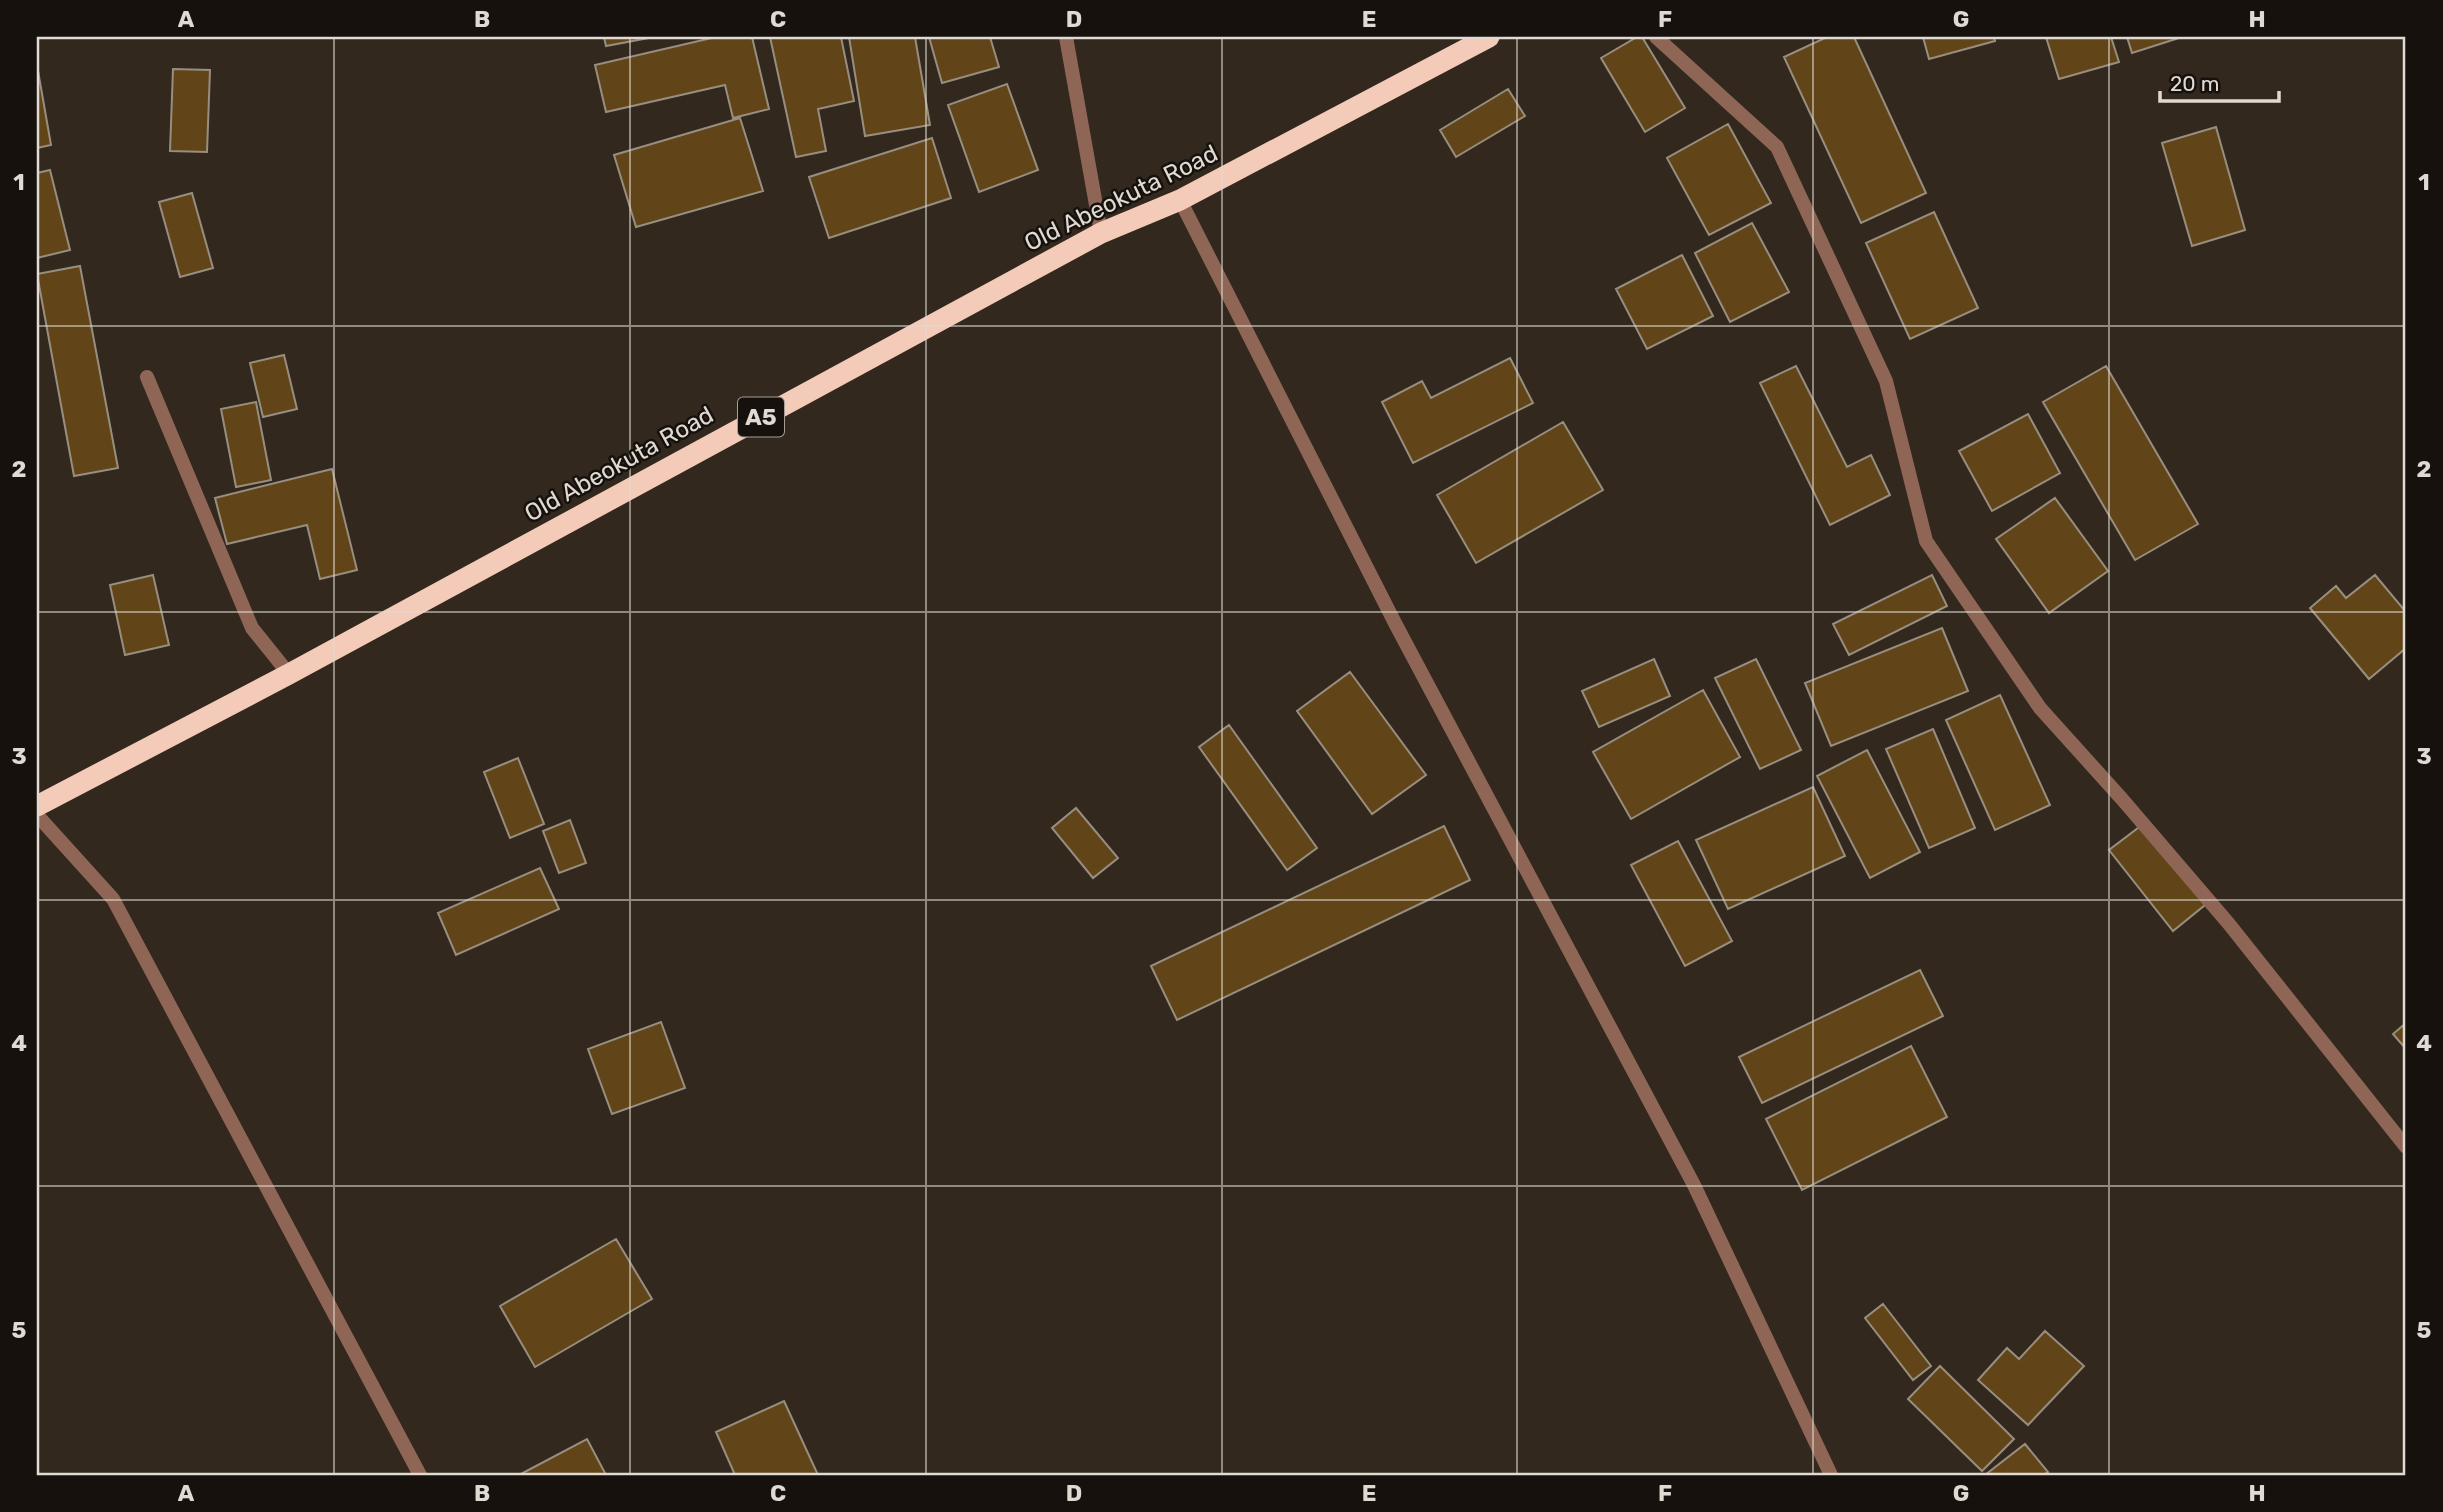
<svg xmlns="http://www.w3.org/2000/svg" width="2443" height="1512" font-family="Rubik,sans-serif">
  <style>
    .building { fill: #614518; stroke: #988e80; stroke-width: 2 }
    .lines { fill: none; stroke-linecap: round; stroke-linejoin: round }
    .street { stroke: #8f6655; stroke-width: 14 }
    .highway { stroke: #f4cab9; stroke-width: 21 }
    .grid { fill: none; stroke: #e0dad3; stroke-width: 2; stroke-opacity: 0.55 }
    .labels { text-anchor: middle; stroke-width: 5; stroke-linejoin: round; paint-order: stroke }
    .shield { fill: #16110d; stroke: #a39e98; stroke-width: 2 }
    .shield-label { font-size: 23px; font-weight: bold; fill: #e0dad3 }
    .street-label { font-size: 24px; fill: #e0dad3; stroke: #16110d }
    .neatline { fill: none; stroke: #e0dad3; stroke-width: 2.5 }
    .grid-label { font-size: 23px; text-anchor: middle; font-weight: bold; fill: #e0dad3 }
  </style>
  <rect width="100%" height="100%" fill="#32281d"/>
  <!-- building -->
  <path class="building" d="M604,37H654L606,46Z
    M716,37H752L769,109L733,118L725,85L606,112L595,65Z
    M770,37H841L854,101L818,109L826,151L796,157Z
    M849,37H915L930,125L865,136Z
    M929,37H990L999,67L942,83Z
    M1637,37H1642L1685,108L1645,132L1601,58Z
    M1827,37H1854L1926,193L1861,223L1784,57Z
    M1923,37H1994L1995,41L1929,59Z
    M2046,37H2111L2119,62L2059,79Z
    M2127,37H2182L2132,53Z
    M37,65L51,145L37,148Z
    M173,69L210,70L207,152L170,151Z
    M1007,84L1038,170L979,192L948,105Z
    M1508,89L1525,116L1456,157L1440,130Z
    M740,118L763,191L636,227L614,155Z
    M1728,124L1771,203L1709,235L1667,158Z
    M2216,127L2245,230L2192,246L2162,143Z
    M932,138L951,198L829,238L809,177Z
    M50,170L70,250L37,258V173Z
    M192,193L213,268L180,277L159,202Z
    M1934,212L1978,308L1910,339L1866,243Z
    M1752,223L1789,292L1730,322L1695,253Z
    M1682,255L1713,316L1647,349L1616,289Z
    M80,266L118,468L74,476L37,274Z
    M284,355L297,409L263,417L250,363Z
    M1510,358L1533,403L1413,463L1382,402L1422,381L1431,398Z
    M1796,366L1847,467L1871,455L1890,495L1830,525L1760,383Z
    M2106,366L2198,524L2135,560L2043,402Z
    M256,402L271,480L236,487L221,409Z
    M2028,414L2060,473L1992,511L1959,451Z
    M1563,422L1603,490L1476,563L1437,495Z
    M332,469L357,570L320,579L307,525L227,544L215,498Z
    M2055,498L2108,571L2049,613L1996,539Z
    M153,575L169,645L125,655L110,585Z
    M1932,575L1947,606L1849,655L1833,624Z
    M2375,575L2406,612V648L2369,679L2310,608L2336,586L2346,598Z
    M1942,628L1968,691L1831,746L1805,683Z
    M1654,659L1670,696L1599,727L1582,691Z
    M1756,659L1801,750L1760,769L1715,678Z
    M1350,672L1426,775L1372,814L1297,711Z
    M1703,690L1740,757L1631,819L1593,752Z
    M2000,695L2050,805L1995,830L1946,720Z
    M1229,725L1317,848L1287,870L1199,747Z
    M1933,729L1975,828L1929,848L1886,749Z
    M1867,750L1920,852L1870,878L1817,776Z
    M518,758L544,824L510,838L484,772Z
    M1813,787L1845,856L1728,909L1696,840Z
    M1076,808L1118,858L1093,878L1052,828Z
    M570,820L586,863L559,873L543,831Z
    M2142,825L2205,905L2173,931L2109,850Z
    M1444,826L1470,880L1177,1020L1151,966Z
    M1678,841L1732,941L1685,966L1631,865Z
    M540,868L559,909L456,955L438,913Z
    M1920,970L1943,1016L1762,1103L1739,1057Z
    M661,1022L685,1088L612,1114L588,1049Z
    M2406,1023V1049L2393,1034Z
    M1911,1046L1947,1117L1802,1190L1766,1119Z
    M616,1239L652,1299L535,1367L500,1306Z
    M1883,1304L1931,1366L1913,1380L1865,1318Z
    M2045,1331L2084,1366L2028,1425L1978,1380L2007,1348L2019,1359Z
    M1940,1366L2014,1439L1982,1471L1908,1399Z
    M784,1401L818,1475H735L716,1432Z
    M587,1439L606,1475H519Z
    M2025,1444L2048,1472L2043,1475H1985Z"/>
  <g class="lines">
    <!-- street -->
    <path class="street" d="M1066,37L1101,233
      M1656,37L1777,147L1886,381L1926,541L2040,708L2122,799L2229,924L2406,1147
      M1180,200L1396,625L1694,1185L1831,1475
      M147,377L252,628L289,674
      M37,815L113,899L420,1475"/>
    <!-- highway -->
    <path class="highway" d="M37,806L289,674L1101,233L1180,200L1489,37"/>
  </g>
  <!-- grid -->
  <path class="grid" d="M334,37V1475M630,37V1475M926,37V1475M1222,37V1475M1517,37V1475M1813,37V1475M2109,37V1475M37,326H2406M37,612H2406M37,900H2406M37,1186H2406"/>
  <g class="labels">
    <!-- shield labels -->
    <rect class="shield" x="738" y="397.5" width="46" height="39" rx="5"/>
    <g class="shield-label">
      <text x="761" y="425">A5</text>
    </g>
    <!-- street labels -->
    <g class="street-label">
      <text transform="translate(1121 198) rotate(-26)" y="8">Old Abeokuta Road</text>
      <text transform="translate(619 464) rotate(-29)" y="8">Old Abeokuta Road</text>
    </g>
  </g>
  <!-- border -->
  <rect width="2443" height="1512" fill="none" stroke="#16110d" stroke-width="77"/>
  <!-- scale -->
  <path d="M2160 91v10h119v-10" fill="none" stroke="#e0dad3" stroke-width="3.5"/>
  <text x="2170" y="91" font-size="21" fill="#e0dad3" stroke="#16110d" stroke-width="5" paint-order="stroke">20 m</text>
  <rect x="38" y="38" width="2366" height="1436" class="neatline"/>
  <g class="grid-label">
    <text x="186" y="27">A</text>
    <text x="482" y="27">B</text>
    <text x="778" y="27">C</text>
    <text x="1074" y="27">D</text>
    <text x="1369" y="27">E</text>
    <text x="1665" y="27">F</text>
    <text x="1961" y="27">G</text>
    <text x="2257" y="27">H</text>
    <text x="19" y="190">1</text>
    <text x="2424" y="190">1</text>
    <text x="19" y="477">2</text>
    <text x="2424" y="477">2</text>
    <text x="19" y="764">3</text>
    <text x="2424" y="764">3</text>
    <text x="19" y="1051">4</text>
    <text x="2424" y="1051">4</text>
    <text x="19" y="1338">5</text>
    <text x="2424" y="1338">5</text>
    <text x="186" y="1501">A</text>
    <text x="482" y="1501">B</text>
    <text x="778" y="1501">C</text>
    <text x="1074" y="1501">D</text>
    <text x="1369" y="1501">E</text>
    <text x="1665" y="1501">F</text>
    <text x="1961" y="1501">G</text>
    <text x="2257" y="1501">H</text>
  </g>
</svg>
